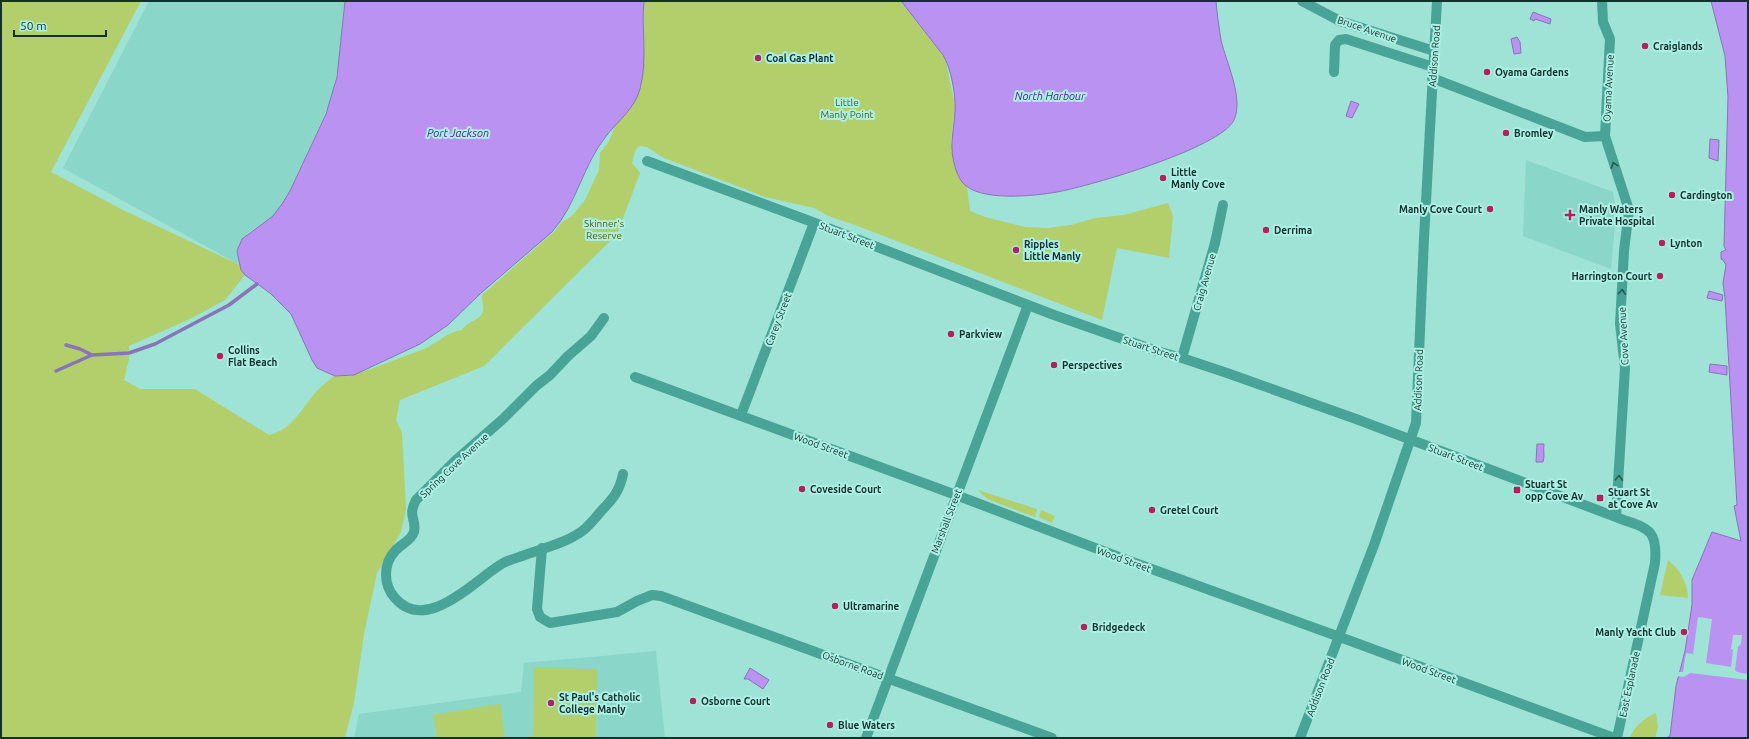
<svg xmlns="http://www.w3.org/2000/svg" width="1749" height="739" font-family="Ubuntu,sans-serif">
  <style>
    .built { fill: #8ad6c9 }
    .green { fill: #b2cf6b }
    .water { fill: #ba92f1; stroke: #8875b6 }
    .pier { fill: #9fe2d6 }
    .lines { fill: none; stroke-linecap: round; stroke-linejoin: round }
    .stream { stroke: #8875b6; stroke-width: 3.5 }
    .minor { stroke: #48a496; stroke-width: 10 }
    .oneway { stroke: #265951 }
    .poi-dot { fill: #b0225b; stroke: #acefe4; stroke-width: 1.5 }
    .labels { text-anchor: middle; stroke-width: 4; stroke-linejoin: round; paint-order: stroke }
    .street-label { font-size: 10px; fill: #14302c; stroke: #acefe4 }
    .poi-label { font-size: 10px; font-weight: bold; fill: #14302c; stroke: #acefe4; text-anchor: start }
    .park-label { font-size: 10px; fill: #4e6014; stroke: #acefe4 }
    .water-label { font-size: 11px; font-style: italic; fill: #59208e; stroke: #acefe4 }
  </style>
  <rect width="100%" height="100%" fill="#9fe2d6"/>
  <!-- built -->
  <path class="built" d="M149,1H345L339,64L330,102L290,191L282,204L273,216L248,233L237,251L240,265L63,168Z
    M1526,160L1613,192L1616,214L1611,269L1523,236Z
    M656,651L665,738H354L359,714L521,692L524,663Z"/>
  <!-- green -->
  <path class="green" d="M1,1H141L51,172L123,210L240,265L241,270L245,275L225,300L192,318L129,346V359L124,380L140,389H195L269,435C299,428 304,398 328,381C330,380 333,376 335,376C339,374 345,377 350,376C373,369 396,359 419,351C435,346 445,332 462,330C468,320 481,321 483,311C484,305 481,300 482,295L555,231L562,222L572,216L585,200L599,170L600,153L609,141L615,126L632,106L644,42V1H900L945,58L955,105L951,140L957,172L967,187L970,211L985,217L1025,227L1048,228L1071,225L1095,218L1124,215L1168,203L1173,216L1169,258L1117,248L1102,320L855,225L828,216L814,208L765,197L664,158L647,147L639,146L635,151L632,163L640,173L617,234L484,366L400,400L396,420L402,433L406,509L401,532L377,573L364,634L354,703L345,738H1Z
    M978,490L1037,509L1035,517L987,499Z
    M1041,510L1055,516L1052,523L1039,517Z
    M1668,560C1680,569 1688,584 1688,598L1660,595Z
    M534,668L597,669L596,737L525,738L533,736Z
    M500,704L505,738H437L433,715Z
    M1656,713L1658,727L1655,738H1630C1633,727 1646,717 1656,713Z"/>
  <!-- water -->
  <path class="water" d="M345,1H644C641,30 648,59 640,89C635,108 619,120 607,135C583,164 577,204 552,232L481,293L448,325L420,344L354,375L335,376L317,368L312,360L291,314L270,293L245,275L241,270L237,251L242,239L273,216L282,204L290,191L326,114L337,77Z
    M901,1H1216C1217,14 1219,27 1221,40C1226,62 1244,98 1234,120C1221,148 1090,186 1057,192C1035,196 979,202 963,183C960,180 958,175 956,170C948,146 954,134 955,110C956,95 951,68 943,55Z
    M1711,1H1748V738H1666L1670,736L1676,686L1685,651L1692,605V580L1712,532L1741,541L1734,506L1737,505L1725,298L1723,283L1726,265L1723,260L1721,259V252L1726,250L1724,246L1728,97L1725,56Z
    M1533,12L1551,19L1550,24L1535,19L1534,21L1530,19Z
    M1517,37L1520,42L1521,53L1514,54L1511,39Z
    M1351,101L1359,104L1352,118L1346,116Z
    M1710,139L1719,140L1718,161L1709,158Z
    M1709,291L1723,295L1722,301L1707,298Z
    M1710,364L1727,366V375L1709,372Z
    M1537,444H1544C1543,451 1545,457 1543,462H1536Z
    M750,668L769,680L763,689L748,679H744Z"/>
  <!-- pier -->
  <path class="pier" d="M1698,617L1712,619L1706,663L1731,667L1733,650L1731,649L1733,635H1742L1741,644L1738,647L1735,670L1737,672L1748,674V680L1690,673L1684,677L1676,676L1678,672H1683L1686,653L1693,654Z"/>
  <g class="lines">
    <!-- stream -->
    <path class="stream" d="M66,345L80,349L92,355
      M56,371L92,355L129,353L155,344L229,305L257,284"/>
    <!-- minor -->
    <path class="minor" d="M1302,1L1340,21L1434,51
      M1334,72L1335,45L1339,40L1346,39L1433,67
      M1432,78L1585,137L1605,136L1610,39L1603,22L1602,1
      M1605,136L1629,210L1624,251L1620,324L1625,368L1616,517
      M647,161L807,220L1054,315L1157,351L1182,358L1227,373L1356,419L1616,517C1646,529 1658,526 1655,563L1617,738
      M604,318L591,336L568,356L550,375L536,386L503,419L456,460L416,500C407,517 417,519 414,532C411,541 401,544 395,551C383,564 383,585 395,598C426,634 474,581 500,565C507,560 517,558 525,555C544,548 570,542 586,528C592,522 597,516 602,510C613,499 620,490 623,474
      M1182,358L1215,243L1223,205
      M635,377L956,495L1124,559L1348,640L1614,738
      M741,415L814,223
      M542,548L537,609L540,617L550,623L617,612L637,601L652,595L661,596L1052,738
      M866,738L1028,305
      M1300,738L1374,545L1416,423L1424,238L1437,1"/>
  </g>
  <!-- one-way arrows -->
  <defs><path id="oneway-chevron" d="M-2-3.5L2.5 0L-2 3.5" fill="none" stroke-width="1.6" stroke-linecap="round" stroke-linejoin="round"/></defs>
  <g class="oneway">
    <use href="#oneway-chevron" transform="translate(1614 165) rotate(-109)"/>
    <use href="#oneway-chevron" transform="translate(1622 292) rotate(-87)"/>
    <use href="#oneway-chevron" transform="translate(1619 478) rotate(-87)"/>
  </g>
  <!-- markers -->
  <g class="poi-dot">
    <circle cx="1645" cy="46" r="4"/>
    <circle cx="758" cy="58" r="4"/>
    <circle cx="1487" cy="72" r="4"/>
    <circle cx="1506" cy="133" r="4"/>
    <circle cx="1163" cy="178" r="4"/>
    <circle cx="1672" cy="195" r="4"/>
    <circle cx="1490" cy="209" r="4"/>
    <path d="M1568 209h4v4h4v4h-4v4h-4v-4h-4v-4h4z"/>
    <circle cx="1266" cy="230" r="4"/>
    <circle cx="1662" cy="243" r="4"/>
    <circle cx="1016" cy="250" r="4"/>
    <circle cx="1660" cy="276" r="4"/>
    <circle cx="951" cy="334" r="4"/>
    <circle cx="220" cy="356" r="4"/>
    <circle cx="1054" cy="365" r="4"/>
    <circle cx="802" cy="489" r="4"/>
    <rect x="1513" y="486" width="8" height="8" rx="2"/>
    <rect x="1596" y="494" width="8" height="8" rx="2"/>
    <circle cx="1152" cy="510" r="4"/>
    <circle cx="835" cy="606" r="4"/>
    <circle cx="1084" cy="627" r="4"/>
    <circle cx="1684" cy="632" r="4"/>
    <circle cx="693" cy="701" r="4"/>
    <circle cx="551" cy="703" r="4"/>
    <circle cx="830" cy="725" r="4"/>
  </g>
  <g class="labels">
    <!-- street labels -->
    <g class="street-label">
      <text transform="translate(1367 29) rotate(19)" y="4">Bruce Avenue</text>
      <text transform="translate(1434 56) rotate(-86)" y="4">Addison Road</text>
      <text transform="translate(1608 88) rotate(-87)" y="4">Oyama Avenue</text>
      <text transform="translate(847 235) rotate(21)" y="4">Stuart Street</text>
      <text transform="translate(1204 282) rotate(-74)" y="4">Craig Avenue</text>
      <text transform="translate(778 319) rotate(-69)" y="4">Carey Street</text>
      <text transform="translate(1623 336) rotate(-93)" y="4">Cove Avenue</text>
      <text transform="translate(1151 348) rotate(18)" y="4">Stuart Street</text>
      <text transform="translate(1418 380) rotate(-88)" y="4">Addison Road</text>
      <text transform="translate(821 445) rotate(20)" y="4">Wood Street</text>
      <text transform="translate(1456 457) rotate(21)" y="4">Stuart Street</text>
      <text transform="translate(454 465) rotate(-43)" y="4">Spring Cove Avenue</text>
      <text transform="translate(946 521) rotate(-69)" y="4">Marshall Street</text>
      <text transform="translate(1124 559) rotate(20)" y="4">Wood Street</text>
      <text transform="translate(853 665) rotate(20)" y="4">Osborne Road</text>
      <text transform="translate(1429 670) rotate(20)" y="4">Wood Street</text>
      <text transform="translate(1629 684) rotate(-78)" y="4">East Esplanade</text>
      <text transform="translate(1320 687) rotate(-69)" y="4">Addison Road</text>
    </g>
    <!-- poi labels -->
    <g class="poi-label">
      <text x="1653" y="50">Craiglands</text>
      <text x="766" y="62">Coal Gas Plant</text>
      <text x="1495" y="76">Oyama Gardens</text>
      <text x="1514" y="137">Bromley</text>
      <text x="1171" y="176">Little<tspan x="1171" dy="12">Manly Cove</tspan></text>
      <text x="1680" y="199">Cardington</text>
      <text x="1482" y="213" text-anchor="end">Manly Cove Court</text>
      <text x="1579" y="213">Manly Waters<tspan x="1579" dy="12">Private Hospital</tspan></text>
      <text x="1274" y="234">Derrima</text>
      <text x="1670" y="247">Lynton</text>
      <text x="1024" y="248">Ripples<tspan x="1024" dy="12">Little Manly</tspan></text>
      <text x="1652" y="280" text-anchor="end">Harrington Court</text>
      <text x="959" y="338">Parkview</text>
      <text x="228" y="354">Collins<tspan x="228" dy="12">Flat Beach</tspan></text>
      <text x="1062" y="369">Perspectives</text>
      <text x="1525" y="488">Stuart St<tspan x="1525" dy="12">opp Cove Av</tspan></text>
      <text x="810" y="493">Coveside Court</text>
      <text x="1608" y="496">Stuart St<tspan x="1608" dy="12">at Cove Av</tspan></text>
      <text x="1160" y="514">Gretel Court</text>
      <text x="843" y="610">Ultramarine</text>
      <text x="1092" y="631">Bridgedeck</text>
      <text x="1676" y="636" text-anchor="end">Manly Yacht Club</text>
      <text x="559" y="701">St Paul's Catholic<tspan x="559" dy="12">College Manly</tspan></text>
      <text x="701" y="705">Osborne Court</text>
      <text x="838" y="729">Blue Waters</text>
    </g>
    <!-- park labels -->
    <g class="park-label">
      <text x="847" y="106">Little<tspan x="847" dy="12">Manly Point</tspan></text>
      <text x="604" y="227">Skinner's<tspan x="604" dy="12">Reserve</tspan></text>
    </g>
    <!-- water labels -->
    <g class="water-label">
      <text x="1050" y="100">North Harbour</text>
      <text x="458" y="137">Port Jackson</text>
    </g>
  </g>
  <!-- border -->
  <rect width="1749" height="739" fill="none" stroke="#14302c" stroke-width="4"/>
  <!-- scale -->
  <path d="M14 30v6h92v-6" fill="none" stroke="#14302c" stroke-width="2"/>
  <text x="20" y="30" font-size="12" fill="#14302c" stroke="#acefe4" stroke-width="3" paint-order="stroke">50 m</text>
</svg>
